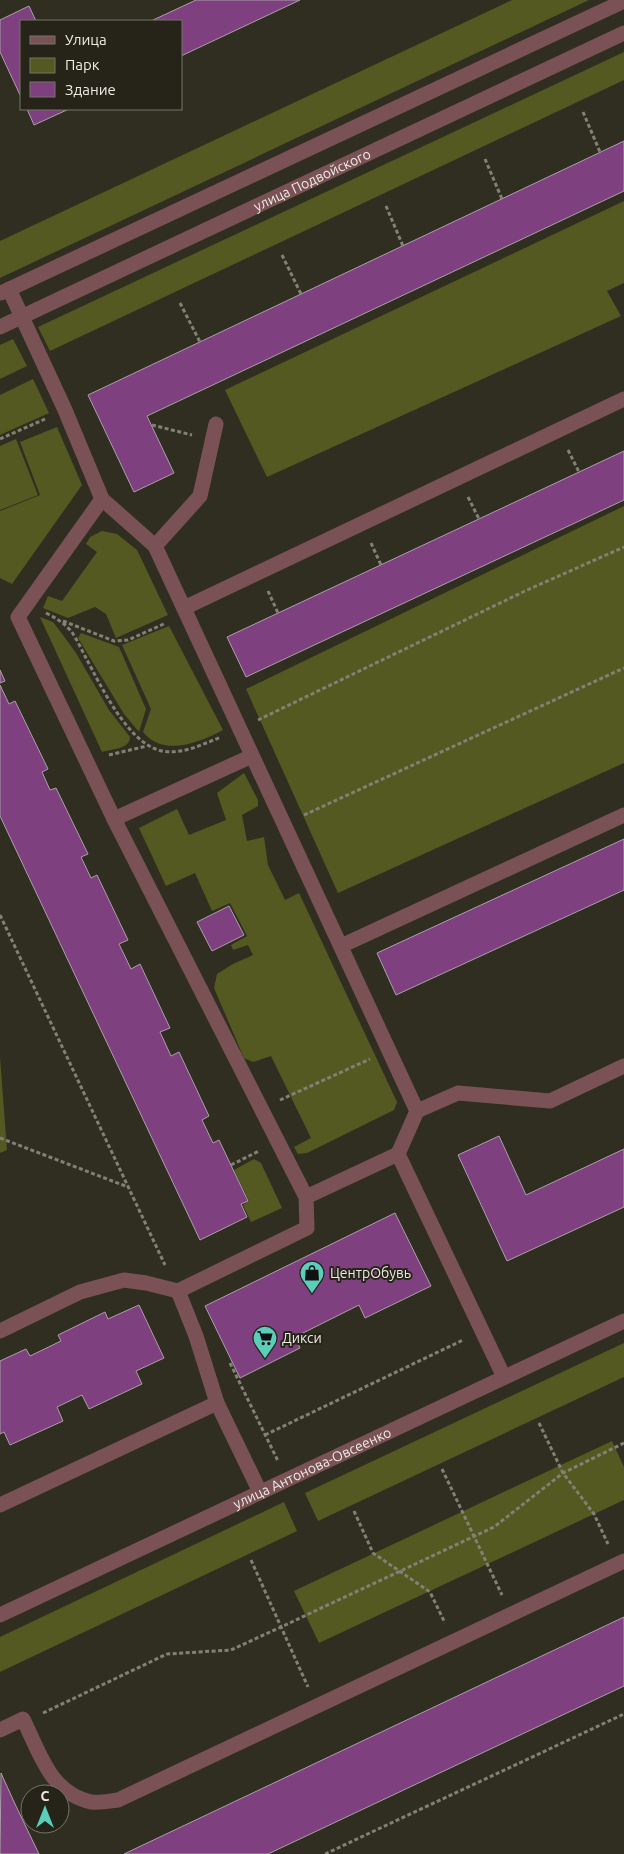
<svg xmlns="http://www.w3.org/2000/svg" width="624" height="1854" font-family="Ubuntu,sans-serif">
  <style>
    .green { fill: #535920 }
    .building { fill: #7e407e; stroke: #ac9fab }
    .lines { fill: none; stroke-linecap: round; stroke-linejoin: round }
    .path { stroke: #838176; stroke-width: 3; stroke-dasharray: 4 2.5; stroke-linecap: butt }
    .minor { stroke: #7a5256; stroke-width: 15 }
    .labels { text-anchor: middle; stroke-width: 4; stroke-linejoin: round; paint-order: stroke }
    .street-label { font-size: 14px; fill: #ecebe3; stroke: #262418 }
    .poi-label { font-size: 14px; fill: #ecebe3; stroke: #262418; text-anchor: start }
  </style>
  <rect width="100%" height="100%" fill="#302e21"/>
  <!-- green -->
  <path class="green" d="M512,0H589L0,278V241Z
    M624,52V80L50,351L38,327Z
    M624,201V283L607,291L621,316L267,477L225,390Z
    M13,339L27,366L0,379V345Z
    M33,379L49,413L0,435V395Z
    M57,427L82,485L12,584L0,578V511L40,495L20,442Z
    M16,439L38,495L0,510V446Z
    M624,506V763L338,893L246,689Z
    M102,531L117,534L137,550L168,615L116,638L106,614L95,607L68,618L43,608L48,596L62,601L97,552L86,544L90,537Z
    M40,617L53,622L63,635L76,653L109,710L130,737C130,749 112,749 102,752Z
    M169,626L223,730C199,743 163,757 143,732L151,709L122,645Z
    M81,633L119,647L146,709L139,732L124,714L78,638Z
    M244,773L258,800V806L242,815L247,841L264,837L268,865L285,900L299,893L397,1102L394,1110L307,1153L298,1154L294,1147L311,1138L271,1056L253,1062L244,1058L214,988L217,974L233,964L253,955L248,945L233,950L231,945L247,936L230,903L212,911L195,873L166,886L139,828L177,809L189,835L226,820L217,793Z
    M0,1057L7,1150L0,1153Z
    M254,1159L261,1163L282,1208L251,1222L243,1205L249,1201L234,1170Z
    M624,1343V1377L318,1521L305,1493Z
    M612,1441L624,1467V1500L319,1643L294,1591Z
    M284,1502L297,1531L0,1672V1637Z"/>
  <!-- building -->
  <path class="building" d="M196,0H300L181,56V21H151Z
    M29,6L36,21H21V97L0,52V20Z
    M27,109H69L34,125Z
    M624,141V191L147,416L174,473L134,492L88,395Z
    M624,451V500L246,677L227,637Z
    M0,670L5,681L0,683Z
    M0,685L9,704L15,701L48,769L42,772L50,790L56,788L88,854L81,857L91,878L97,875L128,940L119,944L131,969L140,964L170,1028L160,1032L171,1056L179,1052L209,1116L202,1120L213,1143L219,1140L248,1201L241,1204L247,1217L200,1240L0,816Z
    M624,839V890L396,995L377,953Z
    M229,906L244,935L212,951L197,922Z
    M499,1136L526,1195L624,1149V1207L507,1261L458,1155Z
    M395,1213L431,1286L365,1318L359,1305L295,1337L300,1348L240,1378L205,1306Z
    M139,1305L164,1358L136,1371L142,1384L89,1409L82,1395L57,1407L63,1421L10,1445L4,1432L0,1434V1361L26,1349L30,1356L61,1341L58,1335L105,1312L108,1319Z
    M624,1617V1686L268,1854H124Z
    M1,1773L15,1804L39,1854H0Z"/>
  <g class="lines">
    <!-- path -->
    <path class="path" d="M583,112L600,152
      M485,159L502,199
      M386,206L403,246
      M282,255L301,294
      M180,303L200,342
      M152,425L192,435
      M0,439L45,419
      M568,450L579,472
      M468,497L479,519
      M371,543L381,565
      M268,591L278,613
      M46,613C56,618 64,623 71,631C77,639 81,649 86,658C101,686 128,744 162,751C182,755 203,744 221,737
      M63,621L114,641L128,640L166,623
      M258,720L525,591L624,547
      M109,755L147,746
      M304,815L624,668
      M0,915L165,1265
      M280,1100L370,1059
      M0,1138L128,1187
      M231,1165L259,1151
      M230,1363L278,1461
      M539,1423L563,1473L594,1514L608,1544
      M265,1435L463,1340
      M442,1469L502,1595
      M354,1511L373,1553L430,1592L445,1623
      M251,1560L308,1687
      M43,1713L167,1654L231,1650L281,1627L494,1527L563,1473L624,1443
      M325,1854L624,1714"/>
    <!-- minor -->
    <g class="minor">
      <path d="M9,289L65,410L102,499L155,546L417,1111L398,1154L504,1377"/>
      <path d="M1,293L624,1"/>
      <path id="s1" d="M0,327L624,33"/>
      <path d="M102,499L18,617L114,819L306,1197L307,1228L178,1291L196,1336L217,1403L260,1492"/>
      <path d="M155,546L200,496L216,424"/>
      <path d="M184,608L624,399"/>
      <path d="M114,819L252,756"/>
      <path d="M341,946L624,815"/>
      <path d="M417,1111L458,1093L550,1101L624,1066"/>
      <path d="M306,1197L398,1154"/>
      <path d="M0,1331L80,1292L124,1280L146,1283L178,1291"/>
      <path d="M0,1505L217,1403"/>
      <path id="s2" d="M0,1615L624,1321"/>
      <path d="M0,1730L23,1719C40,1753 50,1793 91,1802C99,1803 110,1801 118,1800L624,1561"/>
    </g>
  </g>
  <!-- icons -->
  <defs>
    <symbol id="shop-pin" viewBox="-11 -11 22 30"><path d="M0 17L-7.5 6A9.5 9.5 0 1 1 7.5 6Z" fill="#5bcebb" stroke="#262418"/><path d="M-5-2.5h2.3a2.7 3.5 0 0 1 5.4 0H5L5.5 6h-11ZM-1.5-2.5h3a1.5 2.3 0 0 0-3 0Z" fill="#111"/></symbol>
    <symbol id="supermarket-pin" viewBox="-11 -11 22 30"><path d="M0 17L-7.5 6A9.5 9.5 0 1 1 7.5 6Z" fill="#5bcebb" stroke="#262418"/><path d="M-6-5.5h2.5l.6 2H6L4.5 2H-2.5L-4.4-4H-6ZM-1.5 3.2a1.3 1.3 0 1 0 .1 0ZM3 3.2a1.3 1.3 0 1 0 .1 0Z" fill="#111"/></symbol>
  </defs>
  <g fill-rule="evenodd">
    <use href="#shop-pin" x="298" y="1259" width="28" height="38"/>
    <use href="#supermarket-pin" x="251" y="1324" width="28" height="38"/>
  </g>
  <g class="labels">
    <!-- street labels -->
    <g class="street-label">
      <text dy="5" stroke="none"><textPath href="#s1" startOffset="345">улица Подвойского</textPath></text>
      <text dy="5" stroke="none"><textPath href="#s2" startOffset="345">улица Антонова-Овсеенко</textPath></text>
    </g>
    <!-- poi labels -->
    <g class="poi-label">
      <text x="330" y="1278">ЦентрОбувь</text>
      <text x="282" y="1343">Дикси</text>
    </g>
  </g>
  <!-- legend -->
  <rect x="20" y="20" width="162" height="90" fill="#262418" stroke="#757469"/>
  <rect x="30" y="36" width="25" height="8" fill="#7a5256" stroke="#757469"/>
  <text x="65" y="45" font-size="15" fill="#ecebe3">Улица</text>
  <rect x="30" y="58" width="25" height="15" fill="#535920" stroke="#757469"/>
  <text x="65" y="70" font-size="15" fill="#ecebe3">Парк</text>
  <rect x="30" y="82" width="25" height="15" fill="#7e407e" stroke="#757469"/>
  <text x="65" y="95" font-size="15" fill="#ecebe3">Здание</text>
  <!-- north arrow -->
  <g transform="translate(45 1809)"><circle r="24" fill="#262418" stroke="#757469"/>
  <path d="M0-4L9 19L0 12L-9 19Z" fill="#5bcebb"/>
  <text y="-8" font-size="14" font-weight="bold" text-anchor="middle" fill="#ecebe3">С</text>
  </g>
</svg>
